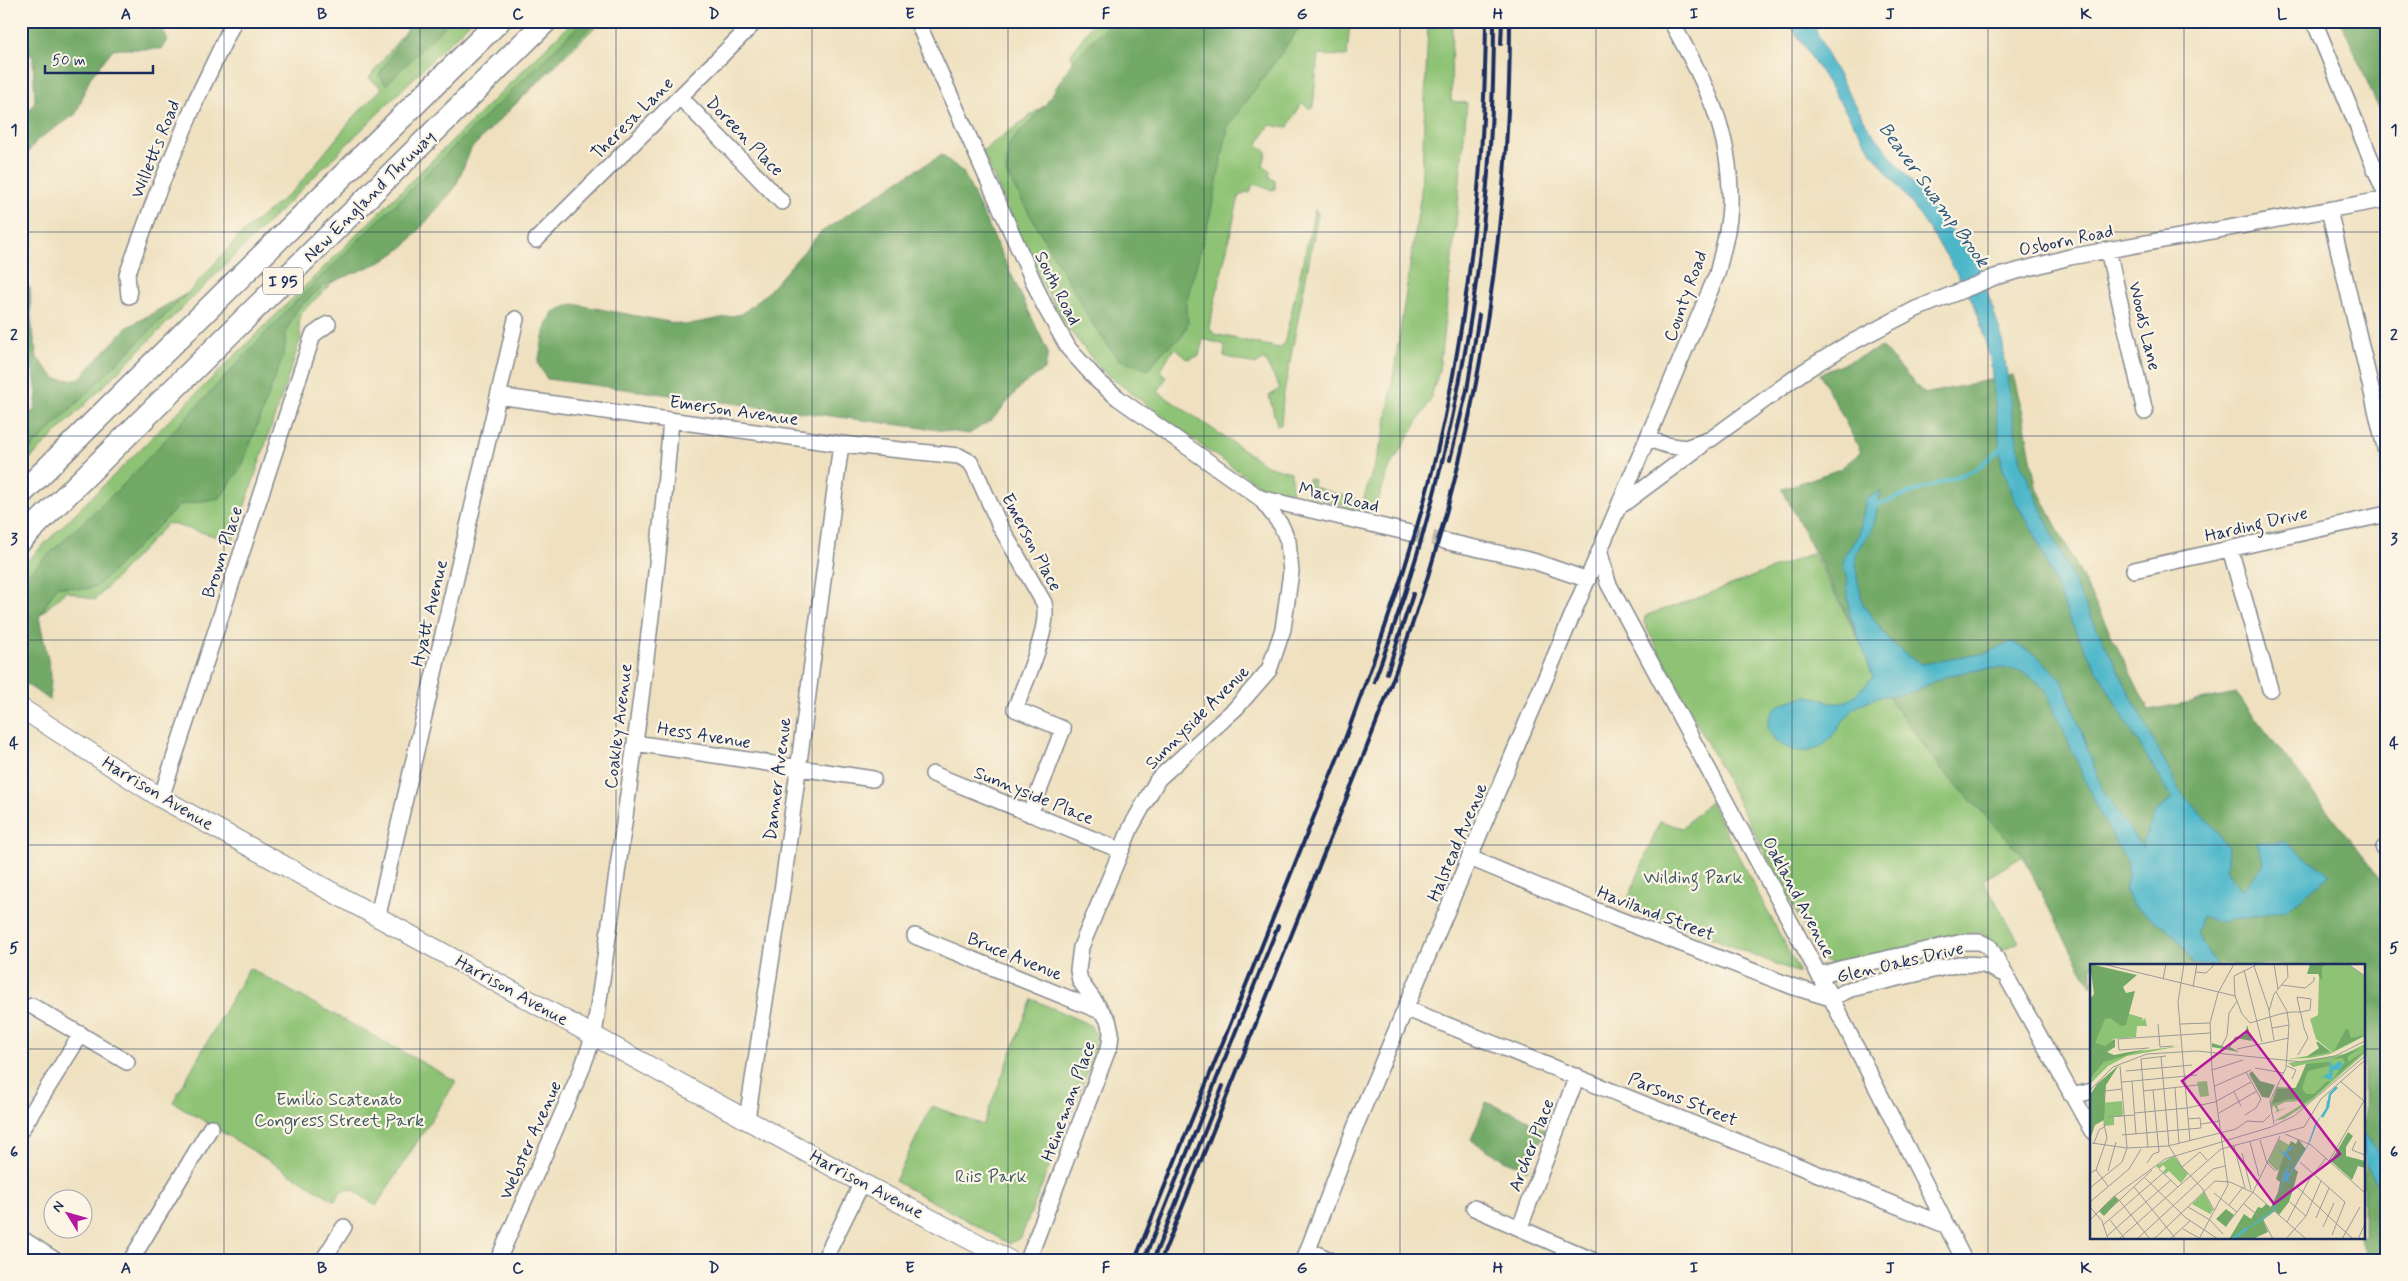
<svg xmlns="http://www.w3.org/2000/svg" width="2408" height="1281" font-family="Mynerve,sans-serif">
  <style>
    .green { fill: #8ec375; stroke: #54796a }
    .forest { fill: #72a966; stroke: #466c62 }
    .water { fill: #4db7ca; stroke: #347394 }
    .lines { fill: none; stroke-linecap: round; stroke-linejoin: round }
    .stream { stroke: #4db7ca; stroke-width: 4.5 }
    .minor-tunnel { stroke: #c5bdac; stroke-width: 15; stroke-dasharray: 15 8; stroke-linecap: butt }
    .minor-casing { stroke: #85888f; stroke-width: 18 }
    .major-casing { stroke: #85888f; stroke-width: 21 }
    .highway-casing { stroke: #85888f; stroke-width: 25 }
    .minor { stroke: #fff; stroke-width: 15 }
    .major { stroke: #fff; stroke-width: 19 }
    .highway { stroke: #fff; stroke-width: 22 }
    .rail { stroke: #1b2f5e; stroke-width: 4 }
    .grid { fill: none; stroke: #1b2f5e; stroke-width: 1; stroke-opacity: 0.55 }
    .labels { text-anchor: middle; stroke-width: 4.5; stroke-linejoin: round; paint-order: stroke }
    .shield { fill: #fcf5e5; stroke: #5e6a86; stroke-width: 1 }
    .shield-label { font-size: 16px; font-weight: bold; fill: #1b2f5e }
    .street-label { font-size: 18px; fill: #1b2f5e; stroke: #fcf5e5 }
    .park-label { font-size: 18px; fill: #3e5b65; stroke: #fcf5e5 }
    .water-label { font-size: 19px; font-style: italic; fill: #2a587e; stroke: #fcf5e5 }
    .inset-river { fill: none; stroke: #4db7ca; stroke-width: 2.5 }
    .inset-road { fill: none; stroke: #9a9a99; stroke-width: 1 }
    .view { fill: #b5179e; fill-opacity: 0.15; stroke: #b5179e; stroke-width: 2.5 }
    .inset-edge { fill: none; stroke: #1b2f5e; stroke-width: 2.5 }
    .neatline { fill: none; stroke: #1b2f5e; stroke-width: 2 }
    .grid-label { font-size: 16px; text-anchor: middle; font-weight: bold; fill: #1b2f5e }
  </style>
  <rect width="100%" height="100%" fill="#fcf5e5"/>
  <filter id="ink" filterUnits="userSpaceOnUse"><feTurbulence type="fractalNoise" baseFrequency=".02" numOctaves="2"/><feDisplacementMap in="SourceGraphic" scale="10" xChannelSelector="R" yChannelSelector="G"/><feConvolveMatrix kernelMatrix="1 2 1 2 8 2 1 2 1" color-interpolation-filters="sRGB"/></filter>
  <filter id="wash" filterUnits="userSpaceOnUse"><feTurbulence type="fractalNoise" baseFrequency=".0096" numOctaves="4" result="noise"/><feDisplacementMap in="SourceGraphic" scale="20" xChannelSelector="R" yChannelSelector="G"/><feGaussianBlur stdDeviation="1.12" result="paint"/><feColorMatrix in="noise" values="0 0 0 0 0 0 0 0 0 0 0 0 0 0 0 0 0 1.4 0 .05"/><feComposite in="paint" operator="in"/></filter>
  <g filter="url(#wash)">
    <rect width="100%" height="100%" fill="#efe1c0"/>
    <!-- green -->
    <path class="green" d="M413,21H471L21,468V458L188,293L244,231L296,188L352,119L382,88L369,78Z
      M573,21H601L300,314L299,326L301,338L233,541L168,523L95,600L66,591L21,633V567Z
      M1094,21H1367L1350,22L1347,56L1318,55L1313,108H1309L1302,103L1287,128L1270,125L1257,145L1267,152L1263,164L1270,171L1269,177L1275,181V189L1272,190L1253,184L1250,193L1246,192L1239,196L1209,327L1214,334L1279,348L1284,344L1315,209L1318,214L1283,398L1281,425H1277L1269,396L1280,388L1264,359L1256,365L1224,356L1225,345L1203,339L1199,356L1187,359L1175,347L1160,370L1166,378L1158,392L1266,465L1291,472L1292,491L1288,495L1277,494L1259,485L1206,449L1102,371L1067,327L1034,270L982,151L1082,78L1071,54Z
      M1389,21H1462L1452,22L1451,101L1467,103L1456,225L1439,371L1429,403L1390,467L1374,511L1344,509L1343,505L1309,497L1308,478L1314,480L1313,487L1363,501L1385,431L1421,193L1428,27L1389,23Z
      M1813,553L1892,702L1941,768L2023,856L1983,880L2019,942L2002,950L1980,932L1833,965L1821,959L1815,948L1644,623L1645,617L1650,614L1690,601Z
      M1710,802L1799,971V973L1626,904L1660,821L1682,828Z
      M249,968L456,1081L376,1206L352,1189L341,1191L335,1201L173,1102Z
      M1032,999L1090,1025L1096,1035L1097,1048L1021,1237L1010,1244L895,1181L932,1106L983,1125Z"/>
    <!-- forest -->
    <path class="forest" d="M21,21H159L168,40L161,49H113L90,78L76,114L37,140L21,162V126L35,101L33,57L21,46Z
      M412,21H450L386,85L379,75Z
      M583,21H596L471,149L455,188L405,246L383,261L323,286L298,308L287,329L284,353L242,466L220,498L180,505L96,587L82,589L57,586L39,617L51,674L50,700L21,681V580L123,485L289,308Z
      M1112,21H1304L1228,127L1211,211L1186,303L1188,323L1182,337L1166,348L1148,370L1118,359L1095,328L1006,173L1009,144L1046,104L1074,59Z
      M2341,21H2387V128Z
      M942,155L963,172L1048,352L1045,369L1021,386L993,419L969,434L547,379L538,364L544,332L553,312L573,304L685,325L742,314L767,293L820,233L901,179Z
      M21,284L30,288L31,319L37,358L56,379L78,380L126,328L188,293L21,458V422L35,409L37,393L34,374L21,341Z
      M1882,347L1924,394L2013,375L2023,414L2036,486L2149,710L2236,693L2387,887V1260H2370L2358,1237H2364V965H2092V987L2060,931L2023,856L1941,768L1892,702L1782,489L1840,469L1861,452L1820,374Z
      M1486,1102L1519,1115L1545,1130L1528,1170L1504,1160L1471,1140Z"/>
    <!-- water -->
    <path class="water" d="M1788,21H1812L1828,57L1869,128L1932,208L1977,259L2002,338L2012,414L2022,466L2077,589L2167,767L2182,794L2211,824L2228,848L2226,871L2242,891L2264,864L2257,842H2285L2330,875L2286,910L2220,922L2202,916L2196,933L2216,965H2194L2175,936L2133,905L2125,891L2128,876V864L2098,810L2045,689C2036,681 2026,672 2014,669C2000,665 1953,673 1939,679C1929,683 1919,691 1908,693C1890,696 1875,695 1858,706C1840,718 1833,747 1809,751C1784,755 1752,729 1777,707C1780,703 1785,702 1790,701C1796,699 1802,696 1808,696C1821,697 1833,707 1845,702C1855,697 1865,684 1873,677L1849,612L1847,580L1843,564L1846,553L1859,534L1866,499L1881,491L1873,528L1856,554L1857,577L1863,605L1890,641L1906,655L1922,664L1986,653L2012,642L2037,656L2062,679L2104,793L2142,847C2149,828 2153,809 2172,799L2119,710L2070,621L2036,537L2015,501L2002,466L1990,358L1975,306L1951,263L1914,207L1873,154Z
      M2364,1133L2387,1165V1208L2371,1171L2364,1164Z"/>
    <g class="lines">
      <!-- stream -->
      <path class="stream" d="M1874,506L1975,470L2004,446"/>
    </g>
  </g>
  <g filter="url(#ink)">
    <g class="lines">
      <!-- minor-tunnel -->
      <path class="minor-tunnel" d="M1410,533L1444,541"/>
      <defs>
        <path id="minor" d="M917,21L1044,305L1069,349L1099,382L1118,398L1260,498L1281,525L1288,541L1291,572L1283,629L1269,670L1236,708L1158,779L1131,827L1081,947L1078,970L1080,981L1108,1020L1111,1032L1110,1044L1028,1260
          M2314,21L2387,198
          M680,97L782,202
          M2329,210L2387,456
          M536,240L756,21
          M2108,250L2145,412
          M129,296L127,275L156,196L197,98L234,21
          M498,396L841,444L959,456L970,462L974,468L1000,526L1044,603C1051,627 1024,685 1015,709L1063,729L1030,814
          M1648,439L1666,445L1685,448L1711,439L1803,372L1845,346L1916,309L1995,277L2070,257L2387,199
          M1260,498L1410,533
          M1619,507L1701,446
          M1444,541L1533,561L1588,580
          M2230,549L2270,689
          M1600,553L1608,583L1826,988L1964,1260
          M2134,570L2387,514
          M635,743L873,779
          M933,774L1120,850
          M161,798L313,335L328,324
          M2384,848L2387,847
          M1470,858L1602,913L1794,987L1831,998L1851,989L1959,964L1984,965L2006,975
          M378,915L516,319
          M915,936L1100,1011
          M1819,975L1844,968L1963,942H1980L1990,947L2092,1131
          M32,1006L127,1062
          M1407,1009L1945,1225
          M2072,1096L2092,1091
          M747,1119L783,884L841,444
          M21,1130L81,1034
          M1474,1208L1592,1260
          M1520,1227L1577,1076
          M21,1238L55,1260
          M1308,1250L1330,1260
          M131,1260L211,1127
          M323,1260L344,1227
          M498,1260L581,1071L594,1035C623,831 654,626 671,420
          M824,1260L862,1183
          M1304,1260L1356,1125L1717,274C1723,249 1731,222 1730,196C1730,126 1703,80 1671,21"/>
        <path id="major" d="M21,708L161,798L862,1183L1009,1260"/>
        <path id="highway" d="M21,494L499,21
          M21,540L546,21"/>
      </defs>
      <!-- minor casing -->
      <use href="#minor" class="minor-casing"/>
      <!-- major casing -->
      <use href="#major" class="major-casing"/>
      <!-- highway casing -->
      <use href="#highway" class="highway-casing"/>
      <!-- minor -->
      <use href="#minor" class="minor"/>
      <!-- major -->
      <use href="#major" class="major"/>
      <!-- highway -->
      <use href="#highway" class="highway"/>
      <!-- rail -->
      <path class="rail" d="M1501,44L1502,21
        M1450,460L1467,390L1479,315
        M1387,673L1413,594
        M1374,682C1454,470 1494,247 1494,21
        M1135,1260L1342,747C1386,629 1428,509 1451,386C1474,265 1485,144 1486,21
        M1144,1260L1278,926
        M1153,1260L1223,1086
        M1161,1260C1214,1129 1266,998 1319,866C1361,762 1405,657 1436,549C1486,377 1510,200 1510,21"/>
    </g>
  </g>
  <!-- grid -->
  <path class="grid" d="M224,21V1260M420,21V1260M616,21V1260M812,21V1260M1008,21V1260M1204,21V1260M1400,21V1260M1596,21V1260M1792,21V1260M1988,21V1260M2184,21V965M21,232H2387M21,436H2387M21,640H2387M21,845H2387M21,1049H2092M2364,1049H2387M2184,1237V1260"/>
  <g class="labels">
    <!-- shield labels -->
    <rect class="shield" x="263" y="267.5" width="40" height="27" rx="4"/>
    <g class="shield-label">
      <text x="283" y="287">I 95</text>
    </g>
    <!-- street labels -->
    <g class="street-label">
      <text transform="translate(632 118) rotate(-45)" y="6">Theresa Lane</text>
      <text transform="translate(745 136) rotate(46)" y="6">Doreen Place</text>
      <text transform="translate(155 149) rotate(-68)" y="6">Willetts Road</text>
      <text transform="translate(369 196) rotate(-45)" y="6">New England Thruway</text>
      <text transform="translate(2066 240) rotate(-12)" y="6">Osborn Road</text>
      <text transform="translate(1058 288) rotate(63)" y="6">South Road</text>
      <text transform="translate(1685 296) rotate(-70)" y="6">County Road</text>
      <text transform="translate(2145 326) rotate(77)" y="6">Woods Lane</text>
      <text transform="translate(734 410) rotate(8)" y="6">Emerson Avenue</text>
      <text transform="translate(1339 497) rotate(13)" y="6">Macy Road</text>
      <text transform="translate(2256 524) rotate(-13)" y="6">Harding Drive</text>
      <text transform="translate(1032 542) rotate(62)" y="6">Emerson Place</text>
      <text transform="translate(222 552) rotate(-72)" y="6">Brown Place</text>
      <text transform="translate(429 613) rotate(-77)" y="6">Hyatt Avenue</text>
      <text transform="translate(1197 717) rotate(-45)" y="6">Sunnyside Avenue</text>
      <text transform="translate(618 726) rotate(-83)" y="6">Coakley Avenue</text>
      <text transform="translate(704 735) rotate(9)" y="6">Hess Avenue</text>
      <text transform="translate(777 779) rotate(-83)" y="6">Danner Avenue</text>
      <text transform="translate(158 793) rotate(31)" y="6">Harrison Avenue</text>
      <text transform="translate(1034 795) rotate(22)" y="6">Sunnyside Place</text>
      <text transform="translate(1457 842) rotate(-67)" y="6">Halstead Avenue</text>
      <text transform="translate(1799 897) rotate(62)" y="6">Oakland Avenue</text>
      <text transform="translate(1656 913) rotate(21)" y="6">Haviland Street</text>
      <text transform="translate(1015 956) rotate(22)" y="6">Bruce Avenue</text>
      <text transform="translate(1900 962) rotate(-13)" y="6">Glen Oaks Drive</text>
      <text transform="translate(512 990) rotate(29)" y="6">Harrison Avenue</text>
      <text transform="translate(1683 1099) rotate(22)" y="6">Parsons Street</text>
      <text transform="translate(1068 1101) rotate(-70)" y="6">Heineman Place</text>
      <text transform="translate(530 1140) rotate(-66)" y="6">Webster Avenue</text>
      <text transform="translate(1531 1145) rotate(-69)" y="6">Archer Place</text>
      <text transform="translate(867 1184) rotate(28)" y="6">Harrison Avenue</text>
    </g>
    <!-- park labels -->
    <g class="park-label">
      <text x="1693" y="883">Wilding Park</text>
      <text x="339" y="1105">Emilio Scatenato<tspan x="339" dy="21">Congress Street Park</tspan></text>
      <text x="991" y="1182">Riis Park</text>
    </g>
    <!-- water labels -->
    <g class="water-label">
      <text transform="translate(1935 194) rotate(54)" y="7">Beaver Swamp Brook</text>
    </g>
  </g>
  <!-- overview -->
  <g transform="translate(2090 964)">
    <rect width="275" height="275" fill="#efe1c0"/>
    <path d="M234,0H258L275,12V72L240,90L221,94L198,95L242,88L226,75L220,55L228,51L229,12ZM40,50L53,54L52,57L55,54L57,62H47L46,73L23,75L22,84L7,83L2,78L16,53ZM275,80V89L221,137L194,155L184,157L211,141L210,137L195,138L187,142L189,146L197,143L185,149L187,146L183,141L181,152V138L187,123L205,124L216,104V100L203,103L198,99L254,90ZM91,82L37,92L18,102L0,120V115L14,98L33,89ZM117,117L119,132L110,133L107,118ZM32,137L33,152L24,153V161L14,162L11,139ZM189,175L199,181L191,204L187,207L178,198ZM84,192L98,210L91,219L79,207L75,210L73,208L76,204L73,201L69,205L66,202ZM114,228L123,246L120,250L102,240Z" fill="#8ec375"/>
    <path d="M0,0L47,11L33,23L36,29L45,27L36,61L31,62L20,54L15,55L5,79L15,82L25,75V83L17,88L24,91L57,85L14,98L0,115V35L4,30ZM220,0H236L232,4V17L228,10H217ZM157,61L162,77L146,74L140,83L149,88L122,83V79L138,84L145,73L155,71ZM256,65H258L261,74L275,71L244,87ZM226,78H228L241,88L216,93L229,84ZM271,84L258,92V98L275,87L243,115L255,98L252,94L242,95ZM239,98V102L218,107L212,124L216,130H224L236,118L241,117L223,134L214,139L209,135H198L182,140L187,125L206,124L216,100ZM29,101L16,121L14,156L5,161L0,176V131L7,120ZM162,107L170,117L185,121L179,134L172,133L159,110ZM258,168L263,172L256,183V192L275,197V204L268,202L262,216L241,197ZM208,175L216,185L204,204L208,208L204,222L199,238L189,251L185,247L173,256L178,268L163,275H139L154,250L161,255L168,243L172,244L176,240L181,243L188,228L190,218L186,215L194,191L201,177L206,180ZM25,232L29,236L14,252L9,247ZM136,245L144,251L136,263L126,255Z" fill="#72a966"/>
    <path d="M240,96L243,102L250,97L253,100L249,106H243L242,116L232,113L239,109ZM237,136L239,140L237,144L228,157L220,178L198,215L202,220L194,216L185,246L169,258L152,268L183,246L189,234L193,211L201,197L188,186L195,189L199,183L205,182L197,189L202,195L197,209H200L218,180L225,160L236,145Z" fill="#4db7ca"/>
    <path class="inset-river" d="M232,153L238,143L240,130L247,123M143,275L157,264"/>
    <path class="inset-road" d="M13,0L145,32M94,0L88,38L100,177M184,0L188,25M258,0L275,12M164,2L179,46M154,6L172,78M106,8L116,9L125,0M144,12L145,32L152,50L160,59L190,50L201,48H211L220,46L221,35L207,33L210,47V48L211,50L214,64L218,74L208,91M144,12L168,0M73,15L76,0M191,21L215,24L224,17V13M103,23L107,0M68,60L70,83L83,82M90,60L120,59M182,64L199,61M28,75L120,69M28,75L29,86L59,84M184,76L179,47L184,30L198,13L197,0M131,83L137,72L139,49L147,37M147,85L199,74M71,92L79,182L92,203L112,224L124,246M197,102L206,106L202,115M165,104L194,109M122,106L153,96M36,107L102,101M42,117L46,170M250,117L274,137M32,118L107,111M125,122L161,106M85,124L89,180M0,126L23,103L57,90L107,87L212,98L245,92L275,77M53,127L108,121M144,128L151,142M14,135L15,127L32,125M45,149L97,144L125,138L161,118M129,149L167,127M155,151L166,144L171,135L156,108M17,153L45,151M111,160L130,157M184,160L180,137L196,104L199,61L197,47L186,28M195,170L221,181L275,229M32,171L111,164L110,154L98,155M170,176L177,199L185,207M266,177L262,186L275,191M160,178L169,212M2,179L37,184L78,182L146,165L157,157L173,158L180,151M4,179L9,166L14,163M144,182L155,224M58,184L51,95L76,92M152,189L161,226M239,197L275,135M210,198L255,238L242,271M57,199L63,190L69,188L63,126M92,203L110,188L117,196M69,205L88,223M6,206L18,222M18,207L26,178M0,209L6,206L17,174L14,160M55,214L96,254L128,275M206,222L263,275M44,223L86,275M0,224L32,198L37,184L30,102M124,229L147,248M29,236L60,275M0,238L39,205L51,185M200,238L216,252M154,240L171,254M139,241L153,223M0,243L12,257L18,275M98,243L120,256L133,270M21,244L62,206M226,254L239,224M0,256L23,233L75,195L181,163L204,152L275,92M20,256L35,275M173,256L183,275M197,258L219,216L236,194M138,259L163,228L190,172M13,261L73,209M233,263L244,239M93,265L109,274M17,272L81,216M29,275L131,185L214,163L231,135L275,96M47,275L123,205L135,202M64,275L125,217L140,218L164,229L216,275M80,275L100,257M109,275L138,221L122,106L120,59L128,29L144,0M196,275L216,252L231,217M252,275L270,243M268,275L275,260"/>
    <path class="view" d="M157,67L250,190L184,240L92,117Z"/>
    <rect width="275" height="275" class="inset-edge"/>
  </g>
  <!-- margin -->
  <rect width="2408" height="1281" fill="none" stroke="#fcf5e5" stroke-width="55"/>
  <!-- north arrow -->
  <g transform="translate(68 1214) rotate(307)"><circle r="24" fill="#fcf5e5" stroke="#a2a6af"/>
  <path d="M0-4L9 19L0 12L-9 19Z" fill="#b5179e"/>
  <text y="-8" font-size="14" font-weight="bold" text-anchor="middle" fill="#1b2f5e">N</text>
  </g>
  <!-- scale -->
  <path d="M45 65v8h108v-8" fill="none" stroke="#1b2f5e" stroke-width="2.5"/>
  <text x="52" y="65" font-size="15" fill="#1b2f5e" stroke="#fcf5e5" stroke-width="4" paint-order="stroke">50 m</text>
  <rect x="28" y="28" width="2352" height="1226" class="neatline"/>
  <g class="grid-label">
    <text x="126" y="19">A</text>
    <text x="322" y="19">B</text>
    <text x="518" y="19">C</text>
    <text x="714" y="19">D</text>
    <text x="910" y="19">E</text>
    <text x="1106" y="19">F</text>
    <text x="1302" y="19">G</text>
    <text x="1498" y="19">H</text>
    <text x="1694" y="19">I</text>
    <text x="1890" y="19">J</text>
    <text x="2086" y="19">K</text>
    <text x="2282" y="19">L</text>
    <text x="14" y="135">1</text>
    <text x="2394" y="135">1</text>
    <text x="14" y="340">2</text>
    <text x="2394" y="340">2</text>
    <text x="14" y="544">3</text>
    <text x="2394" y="544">3</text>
    <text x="14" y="748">4</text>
    <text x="2394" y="748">4</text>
    <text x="14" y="953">5</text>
    <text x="2394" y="953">5</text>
    <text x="14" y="1157">6</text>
    <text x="2394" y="1157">6</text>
    <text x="126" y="1273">A</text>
    <text x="322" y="1273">B</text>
    <text x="518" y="1273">C</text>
    <text x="714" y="1273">D</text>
    <text x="910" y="1273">E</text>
    <text x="1106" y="1273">F</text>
    <text x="1302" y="1273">G</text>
    <text x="1498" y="1273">H</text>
    <text x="1694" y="1273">I</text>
    <text x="1890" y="1273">J</text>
    <text x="2086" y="1273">K</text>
    <text x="2282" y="1273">L</text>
  </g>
</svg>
